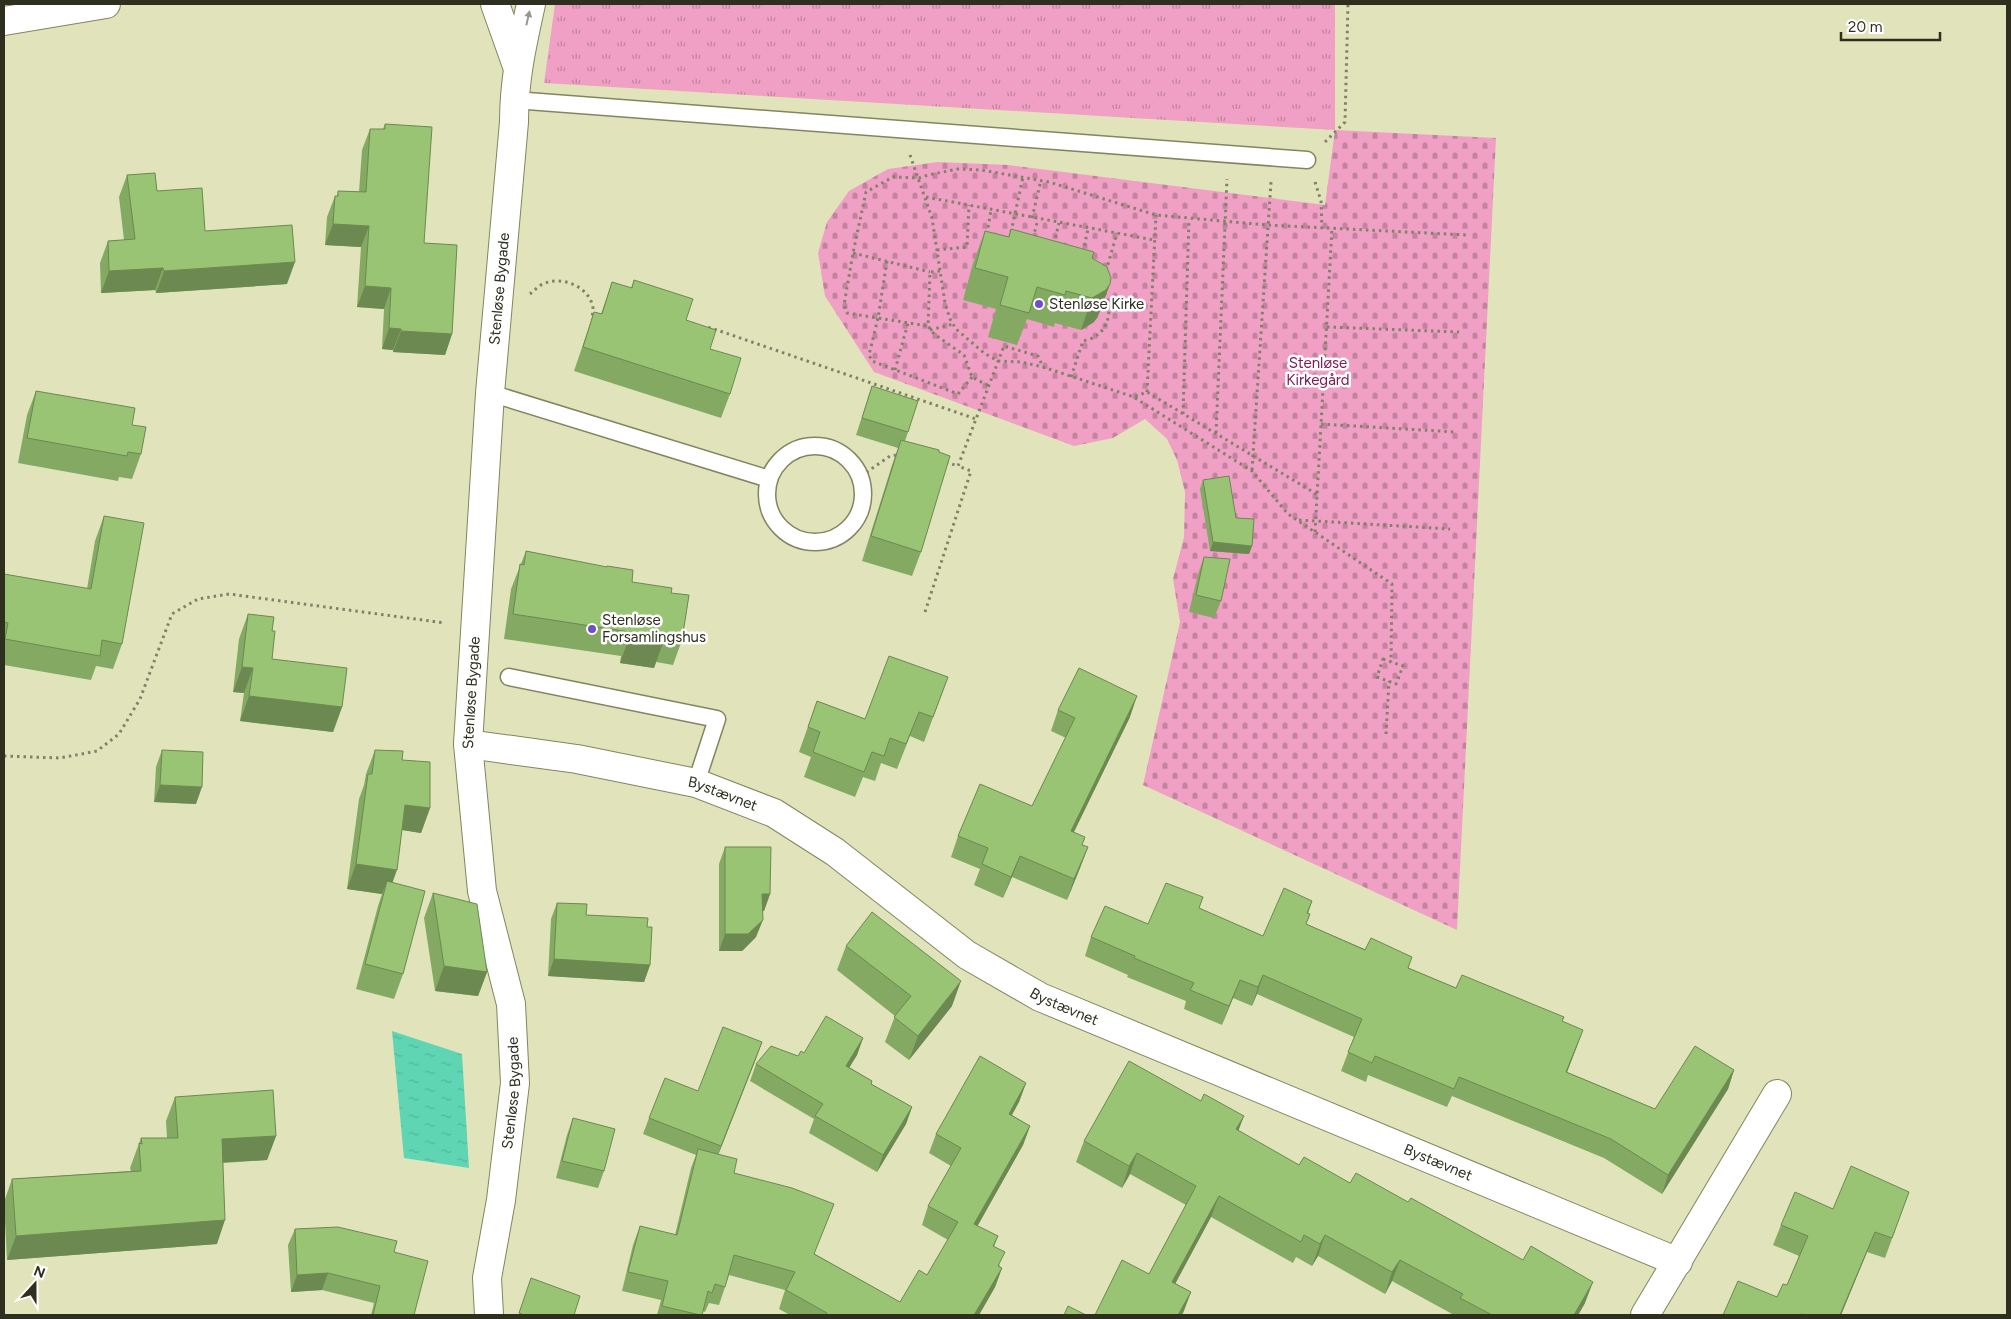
<svg xmlns="http://www.w3.org/2000/svg" width="2011" height="1319" font-family="Figtree,sans-serif">
  <style>
    .grass { fill: url(#grass-tufts) }
    .cemetery { fill: url(#cemetery-stones) }
    .water { fill: url(#water-ripples) }
    .lines { fill: none; stroke-linecap: round; stroke-linejoin: round }
    .service-casing { stroke: #828560; stroke-width: 19 }
    .minor-casing { stroke: #828560; stroke-width: 30 }
    .tertiary-casing { stroke: #828560; stroke-width: 30 }
    .path { stroke: #808267; stroke-width: 3; stroke-dasharray: 2.5 4; stroke-linecap: butt }
    .service { stroke: #fff; stroke-width: 16 }
    .minor { stroke: #fff; stroke-width: 28 }
    .tertiary { stroke: #fff; stroke-width: 28 }
    .wall { fill: #84a963 }
    .shaded-wall { fill: #6b8950 }
    .building { fill: #99c473; stroke: #6b8950 }
    .oneway { fill: #96978f }
    .poi-dot { fill: #6f4ec7; stroke: #fff; stroke-width: 2 }
    .labels { text-anchor: middle; stroke-width: 5; stroke-linejoin: round; paint-order: stroke }
    .street-label { font-size: 15px; fill: #2e2f1f; stroke: #fff }
    .poi-label { font-size: 15px; fill: #2e2f1f; stroke: #fff; text-anchor: start }
    .park-label { font-size: 15px; fill: #811954; stroke: #fff }
  </style>
  <defs>
    <pattern id="grass-tufts" width="24" height="20" patternUnits="userSpaceOnUse" patternTransform="scale(1.25)"><rect width="24" height="20" fill="#f0a0c4"/><path d="M3 7l-1-3M5 7V3M7 7l1-3M15 17l-1-3M17 17v-4M19 17l1-3" fill="none" stroke="#c3839f"/></pattern>
    <pattern id="cemetery-stones" width="16" height="16" patternUnits="userSpaceOnUse" patternTransform="scale(1.25)"><rect width="16" height="16" fill="#f0a0c4"/><path d="M2 7V4a2 2 0 0 1 4 0v3zM10 15v-3a2 2 0 0 1 4 0v3z" fill="#c3839f"/></pattern>
    <pattern id="water-ripples" width="26" height="14" patternUnits="userSpaceOnUse" patternTransform="scale(1.25)"><rect width="26" height="14" fill="#5fd5b3"/><path d="M2 4q2-2 4 0t4 0M15 11q2-2 4 0t4 0" fill="none" stroke="#53b79a"/></pattern>
  </defs>
  <rect width="100%" height="100%" fill="#e1e4bb"/>
  <!-- grass -->
  <path class="grass" d="M555,4H1335V130L544,83Z"/>
  <!-- cemetery -->
  <path class="cemetery" d="M1335,130L1496,138L1457,930L1143,785L1180,622L1173,579L1184,537L1185,492L1177,460L1167,439L1145,419L1113,438L1074,446L874,372L825,296L818,253L827,222L849,191L888,169L938,162L1009,165L1325,205Z"/>
  <!-- water -->
  <path class="water" d="M392,1031L462,1054L469,1168L404,1158Z"/>
  <g class="lines">
    <defs>
      <path id="service" d="M514,100L1307,160
        M490,393L769,479
        M767 494a48 48 0 1 1 96 0a48 48 0 1 1-96 0Z
        M509,677L717,719L696,783"/>
      <g id="minor">
        <path d="M495,4L517,66"/>
        <path id="s1" d="M468,744L577,759L696,783L774,813L835,852L967,955L1040,997L1678,1262"/>
        <path id="s2" d="M489,1315L487,1278L501,1200L515,1083L511,1004L482,891L468,744L490,393L514,122C514,80 522,45 531,4"/>
        <path d="M1645,1315L1777,1094"/>
      </g>
      <path id="tertiary" d="M4,21L106,4"/>
    </defs>
    <!-- service casing -->
    <use href="#service" class="service-casing"/>
    <!-- minor casing -->
    <use href="#minor" class="minor-casing"/>
    <!-- tertiary casing -->
    <use href="#tertiary" class="tertiary-casing"/>
    <!-- path -->
    <path class="path" d="M1325,142L1345,122L1348,4
      M910,155L932,218L945,303L950,319L956,329L984,353L998,361L1021,362L1043,367L1134,397L1147,392L1318,495
      M1315,182L1321,201L1322,228
      M926,197L1154,240
      M1032,218L1041,180
      M1011,232L1023,177
      M987,234L991,210
      M1033,238L1038,219
      M1054,244L1059,223
      M937,250L967,247L969,205
      M1083,252L1088,229
      M853,253L930,272
      M887,261L878,318L928,326
      M940,271L930,272L928,326L934,334L964,355L972,377L989,386
      M1106,271L1117,233
      M530,294C534,291 538,286 543,284C562,275 590,287 593,308C593,312 592,317 592,320
      M1327,327L1459,332
      M704,329L705,326L714,329L976,419
      M930,330L953,324
      M895,370L908,323
      M972,377L958,394L872,361L869,355L878,318L847,313L844,305L853,253L866,192L893,177L919,178L928,175L958,169L981,170L1049,182L1156,215L1267,225L1467,235
      M1071,377L1083,341C1087,340 1091,339 1094,337C1110,329 1113,305 1104,292
      M1147,392L1156,215
      M1135,398L1252,471L1288,514L1392,584L1391,662
      M1183,414L1189,219
      M1321,424L1455,432
      M1216,433L1227,179
      M946,462L958,466
      M1252,470L1271,182
      M861,476L890,456L899,455
      M1299,520L1450,529
      M1315,532L1332,228
      M925,612L971,471L958,466L1004,346L1038,356L1043,367
      M1383,659L1403,666L1396,684L1377,677Z
      M1386,734L1389,681
      M4,756L60,758L97,751L119,734L140,699L172,614L198,599L229,594L445,623"/>
    <!-- service -->
    <use href="#service" class="service"/>
    <!-- minor -->
    <use href="#minor" class="minor"/>
    <!-- tertiary -->
    <use href="#tertiary" class="tertiary"/>
  </g>
  <!-- wall -->
  <path class="wall" d="M385,124L424,243L452,334L445,355L393,352V350L382,349L384,309L357,307L361,247L325,245L327,217L335,196H337L338,191L359,192L362,150L370,129H383Z
    M127,175L157,191L205,231L287,284L156,293L155,290L101,293L100,263L108,241L124,240L119,197Z
    M1011,229L1092,258L1110,284L1098,316L1094,322L1081,330L1055,323L1054,327L1027,319L1017,345L988,337L996,309L963,300L973,263L985,231L1008,237Z
    M634,280L686,320L710,349L730,394L721,418L574,371L594,312L601,314L612,282L631,288Z
    M872,386L908,432L905,441L921,552L912,576L862,561L892,465L898,448L856,435Z
    M36,391L132,425L141,454L132,479L119,477L118,481L18,463L27,415Z
    M1203,480L1236,518L1252,546L1249,554L1210,551L1200,489Z
    M104,516L122,644L113,669L96,666L91,680L4,665V574L87,589L95,541Z
    M526,551L671,593L682,640L673,665L656,662L654,668L620,663L621,656L504,639L511,589Z
    M1204,557L1221,601L1214,618L1189,612L1198,574Z
    M248,614L272,631V659L342,707L333,732L240,721L244,693L233,692L239,639Z
    M948,677L924,742L910,736L897,769L881,763L875,781L863,777L855,797L804,777L811,757L799,752L817,701L865,719Z
    M1058,710L1130,717L1074,832L1083,845L1088,847L1080,868L1067,900L1012,877L1003,898L974,885L980,869L951,857L958,836L1032,806L1066,738L1051,731Z
    M162,750L196,804L154,802L156,767Z
    M375,750L402,760L430,808L421,833L402,830L392,882L403,974L394,999L356,989L378,906L382,894L347,889L359,799L364,785L366,774Z
    M725,847L770,894L764,911H763L756,937L742,951H719V864Z
    M433,893L487,972L478,996L435,991L424,918Z
    M1312,901L1308,914H1310L1306,924L1456,988L1564,1017L1562,1022L1583,1030L1567,1072L1655,1109L1734,1070L1728,1089L1662,1194L1604,1158L1452,1096L1447,1107L1368,1075L1366,1082L1341,1071L1354,1037L1257,994L1252,1006L1233,998L1222,1025L1184,1009L1186,1001L1127,977L1128,975L1085,956L1091,937L1148,924L1199,908L1263,936Z
    M557,903L586,915L647,927L650,965L644,982L548,976L551,919Z
    M846,946L952,1006L909,1060L885,1042L895,1016L837,970Z
    M863,1038L857,1055L849,1067L872,1081L871,1084L912,1107L906,1124L877,1172L809,1133L814,1119L750,1081L756,1064L798,1056L804,1053Z
    M762,1042L718,1155L734,1173L815,1254L900,1302L927,1275L948,1240L922,1225L928,1206L951,1166L929,1153L936,1134L1026,1083L1019,1102L1012,1115L1030,1126L1023,1145L977,1226L998,1236L994,1247L1000,1267L1002,1268L995,1287L979,1315H790L779,1309L785,1290L729,1275L719,1305L709,1303L705,1312L703,1311L702,1315H657L661,1300L622,1291L633,1245L640,1226L675,1235L691,1168L696,1155L643,1134L649,1118L698,1091Z
    M175,1097L276,1136L267,1160L223,1163L217,1244L7,1260L4,1202L12,1179L131,1171L130,1168L141,1138H167L166,1121Z
    M573,1118L604,1171L598,1188L556,1178L567,1135Z
    M1238,1131L1299,1165L1350,1183L1585,1303L1578,1315H1454L1392,1281L1385,1294L1318,1256L1312,1266L1296,1257L1293,1263L1211,1217L1175,1283L1191,1292L1183,1313L1149,1274L1186,1205L1130,1174L1122,1188L1076,1162L1084,1141Z
    M1909,1192L1885,1258L1867,1252L1841,1315H1723L1777,1297L1787,1285L1799,1256L1773,1245L1781,1225L1833,1209Z
    M295,1229L394,1252L414,1315H371L374,1303L322,1290L291,1292L288,1245Z"/>
  <!-- shaded-wall -->
  <path class="shaded-wall" d="M333,224L369,226L361,247L325,245Z
    M295,262L287,284L156,293L164,271Z
    M163,268L155,290L101,293L109,271Z
    M1110,284L1098,316L1094,322L1081,330L1092,298Z
    M365,286L391,288L384,309L357,307Z
    M389,328L401,329L393,350L382,349Z
    M401,331L452,334L445,355L393,352Z
    M1213,542L1252,546L1249,554L1210,551Z
    M629,638L663,643L654,668L620,663Z
    M242,667L253,668L244,693L233,692Z
    M249,696L342,707L333,732L240,721Z
    M1137,696L1130,717L1064,852L1071,831Z
    M160,785L202,787L196,804L154,802Z
    M405,805L430,808L421,833L396,829Z
    M1088,847L1080,868L1067,900L1074,879Z
    M1020,856L1012,877L1003,898L1011,877Z
    M356,864L397,870L388,895L387,881L382,894L347,889Z
    M762,894H770L764,911H756Z
    M763,920L756,937L742,951H719L725,934Z
    M554,959L650,965L644,982L548,976Z
    M444,966L487,972L478,996L435,991Z
    M1263,975L1257,994L1252,1006L1258,987Z
    M1240,980L1233,998L1222,1025L1229,1006Z
    M961,981L952,1006L909,1060L918,1036Z
    M1583,1030L1576,1049L1560,1090L1566,1072Z
    M863,1038L857,1055L840,1083L846,1066Z
    M762,1042L756,1059L715,1163L721,1146Z
    M1734,1070L1728,1089L1662,1194L1668,1175Z
    M1026,1083L1019,1102L1002,1132L1009,1114Z
    M912,1107L906,1124L877,1172L883,1155Z
    M1244,1116L1236,1137V1129Z
    M1030,1126L1023,1145L968,1243L974,1224Z
    M276,1136L267,1160L213,1163L222,1139Z
    M1137,1153L1130,1174L1122,1188L1129,1166Z
    M1219,1196L1211,1217L1165,1303L1172,1282Z
    M225,1220L217,1244L7,1260L16,1236Z
    M1875,1232L1867,1252L1841,1315H1840Z
    M1325,1235L1318,1256L1312,1266L1320,1244Z
    M1400,1260L1392,1281L1385,1294L1392,1272Z
    M1002,1268L995,1287L979,1315H974Z
    M328,1273L322,1290L291,1292L297,1275Z
    M1593,1282L1585,1303L1578,1315H1574Z
    M1191,1292L1183,1313L1182,1315H1178Z"/>
  <!-- building -->
  <path class="building" d="M385,124L432,127L424,243L457,245L452,334L401,331V329L389,328L391,288L365,286L369,226L333,224L335,196H338V191L366,192L370,129H385Z
    M155,173L157,191L202,188L205,231L292,225L295,262L164,271L163,268L109,271L108,241L135,239L127,175Z
    M1011,229L1094,252L1092,258L1107,267L1111,278L1110,284L1106,290L1092,298L1066,291L1065,295L1037,287L1029,313L1000,305L1008,277L975,268L985,231L1009,237Z
    M634,280L693,299L686,320L716,330L710,349L741,358L730,394L583,347L594,312L602,314L612,282L632,288Z
    M872,386L918,401L908,432L862,418Z
    M36,391L135,408L132,425L146,427L141,454L128,452L127,456L27,438Z
    M901,440L939,450V452L950,456L921,552L871,536Z
    M1229,476L1236,518L1254,519L1252,546L1213,542L1203,480Z
    M104,516L144,523L122,644L102,640L100,656L5,639L8,623L4,622V574L91,589Z
    M526,551L607,567V566L633,570L632,582L672,588L671,593L689,595L682,640L664,637L663,643L629,638L630,632L513,614L520,564L524,565Z
    M1204,557L1230,559L1221,601L1196,595Z
    M248,614L274,617L272,631H275L272,659L347,668L342,707L249,696L253,668L242,667Z
    M889,656L948,677L933,717L919,712L906,744L890,738L884,756L872,752L864,772L813,752L820,732L808,727L817,701L865,719Z
    M1079,668L1137,696L1071,831L1085,837L1082,845L1088,847L1074,879L1020,856L1011,877L982,864L988,848L958,836L980,784L1032,806L1075,718L1058,710Z
    M162,750L203,752L202,787L160,785Z
    M375,750L403,751L402,760L430,762V808L405,805L397,870L356,864L368,774H372Z
    M725,847H771L770,894H762L763,920L748,934H725Z
    M387,881L425,891L403,974L365,964Z
    M1166,883L1203,897L1199,908L1263,936L1284,888L1312,901L1307,913L1310,914L1306,924L1365,950L1371,938L1412,957L1408,968L1456,988L1462,975L1564,1017L1562,1021L1583,1030L1566,1072L1655,1109L1695,1046L1734,1070L1668,1175L1611,1139L1459,1077L1454,1089L1375,1056L1372,1063L1348,1052L1362,1019L1263,975L1258,987L1240,980L1229,1006L1190,990L1194,983L1134,958L1135,956L1091,937L1105,906L1148,924Z
    M433,893L477,904L487,972L444,966Z
    M557,903L587,904L586,915L648,918L647,927H652L650,965L554,959Z
    M872,912L961,981L918,1036L894,1017L911,996L846,946Z
    M826,1016L863,1038L846,1066L872,1081L871,1084L912,1107L883,1155L815,1116L823,1104L756,1064L771,1046L798,1056L801,1051L804,1053Z
    M723,1027L762,1042L721,1146L649,1118L665,1078L698,1091Z
    M980,1056L1026,1083L1009,1114L1030,1126L974,1224L998,1236L993,1246L1005,1252L998,1266L1002,1268L974,1315H960L958,1314L957,1315H826L827,1313L786,1290L795,1272L734,1255L725,1287L715,1284L712,1293L708,1291L702,1315H700L662,1306L668,1281L628,1272L640,1226L677,1235L698,1149L737,1159L734,1173L792,1188L834,1204L814,1254L900,1302L919,1270L927,1275L958,1222L928,1206L961,1148L936,1134Z
    M1129,1061L1201,1101L1204,1094L1244,1116L1236,1129L1299,1165L1304,1157L1350,1183L1356,1173L1408,1202L1411,1198L1523,1260L1531,1246L1593,1282L1574,1315H1492L1460,1298L1463,1294L1400,1260L1392,1272L1325,1235L1320,1244L1304,1235L1301,1242L1219,1196L1172,1282L1191,1292L1178,1315H1095L1122,1260L1149,1274L1196,1186L1137,1153L1129,1166L1084,1141Z
    M273,1090L276,1136L222,1139L225,1220L16,1236L12,1179L141,1171L139,1143L142,1144L141,1138H178L175,1097Z
    M573,1118L615,1129L604,1171L562,1161Z
    M1851,1166L1909,1192L1892,1238L1875,1232L1840,1315H1805L1801,1314V1315H1723L1738,1281L1777,1297L1783,1284L1787,1285L1808,1236L1781,1225L1795,1192L1833,1209Z
    M338,1227L397,1241L394,1252L428,1261L414,1315H373L380,1286L328,1273L297,1275L295,1229Z
    M531,1278L580,1296L574,1315H524L519,1313Z
    M1068,1306L1086,1315H1064Z"/>
  <!-- one-way arrows -->
  <defs><path id="oneway-solid" d="M-6-.8H1V-3.2L6.5 0L1 3.2V.8H-6Z" transform="scale(1.25)"/></defs>
  <use class="oneway" href="#oneway-solid" transform="translate(528 18) rotate(-77)"/>
  <!-- markers -->
  <g class="poi-dot">
    <circle cx="1039" cy="304" r="5"/>
    <circle cx="592" cy="629" r="5"/>
  </g>
  <g class="labels">
    <!-- street labels -->
    <g class="street-label">
      <text dy="5" stroke="none"><textPath href="#s2" startOffset="1034">Stenløse Bygade</textPath></text>
      <text dy="5" stroke="none"><textPath href="#s2" startOffset="629">Stenløse Bygade</textPath></text>
      <text dy="5" stroke="none"><textPath href="#s1" startOffset="260">Bystævnet</textPath></text>
      <text dy="5" stroke="none"><textPath href="#s1" startOffset="665">Bystævnet</textPath></text>
      <text dy="5" stroke="none"><textPath href="#s2" startOffset="224">Stenløse Bygade</textPath></text>
      <text dy="5" stroke="none"><textPath href="#s1" startOffset="1070">Bystævnet</textPath></text>
    </g>
    <!-- poi labels -->
    <g class="poi-label">
      <text x="1049" y="309">Stenløse Kirke</text>
      <text x="602" y="625">Stenløse<tspan x="602" dy="17">Forsamlingshus</tspan></text>
    </g>
    <!-- park labels -->
    <g class="park-label">
      <text x="1318" y="368">Stenløse<tspan x="1318" dy="17">Kirkegård</tspan></text>
    </g>
  </g>
  <!-- border -->
  <rect width="2011" height="1319" fill="none" stroke="#2e2f1f" stroke-width="10"/>
  <!-- north arrow -->
  <g transform="translate(35 1284) rotate(21)" stroke="#ffffff" stroke-width="4" paint-order="stroke">
  <path d="M0-4L9 19L0 12L-9 19Z" fill="#2e2f1f"/>
  <text y="-8" font-size="14" font-weight="bold" text-anchor="middle" fill="#2e2f1f">N</text>
  </g>
  <!-- scale -->
  <path d="M1841 32v8h99v-8" fill="none" stroke="#2e2f1f" stroke-width="2.5"/>
  <text x="1848" y="32" font-size="15" fill="#2e2f1f" stroke="#ffffff" stroke-width="4" paint-order="stroke">20 m</text>
</svg>
